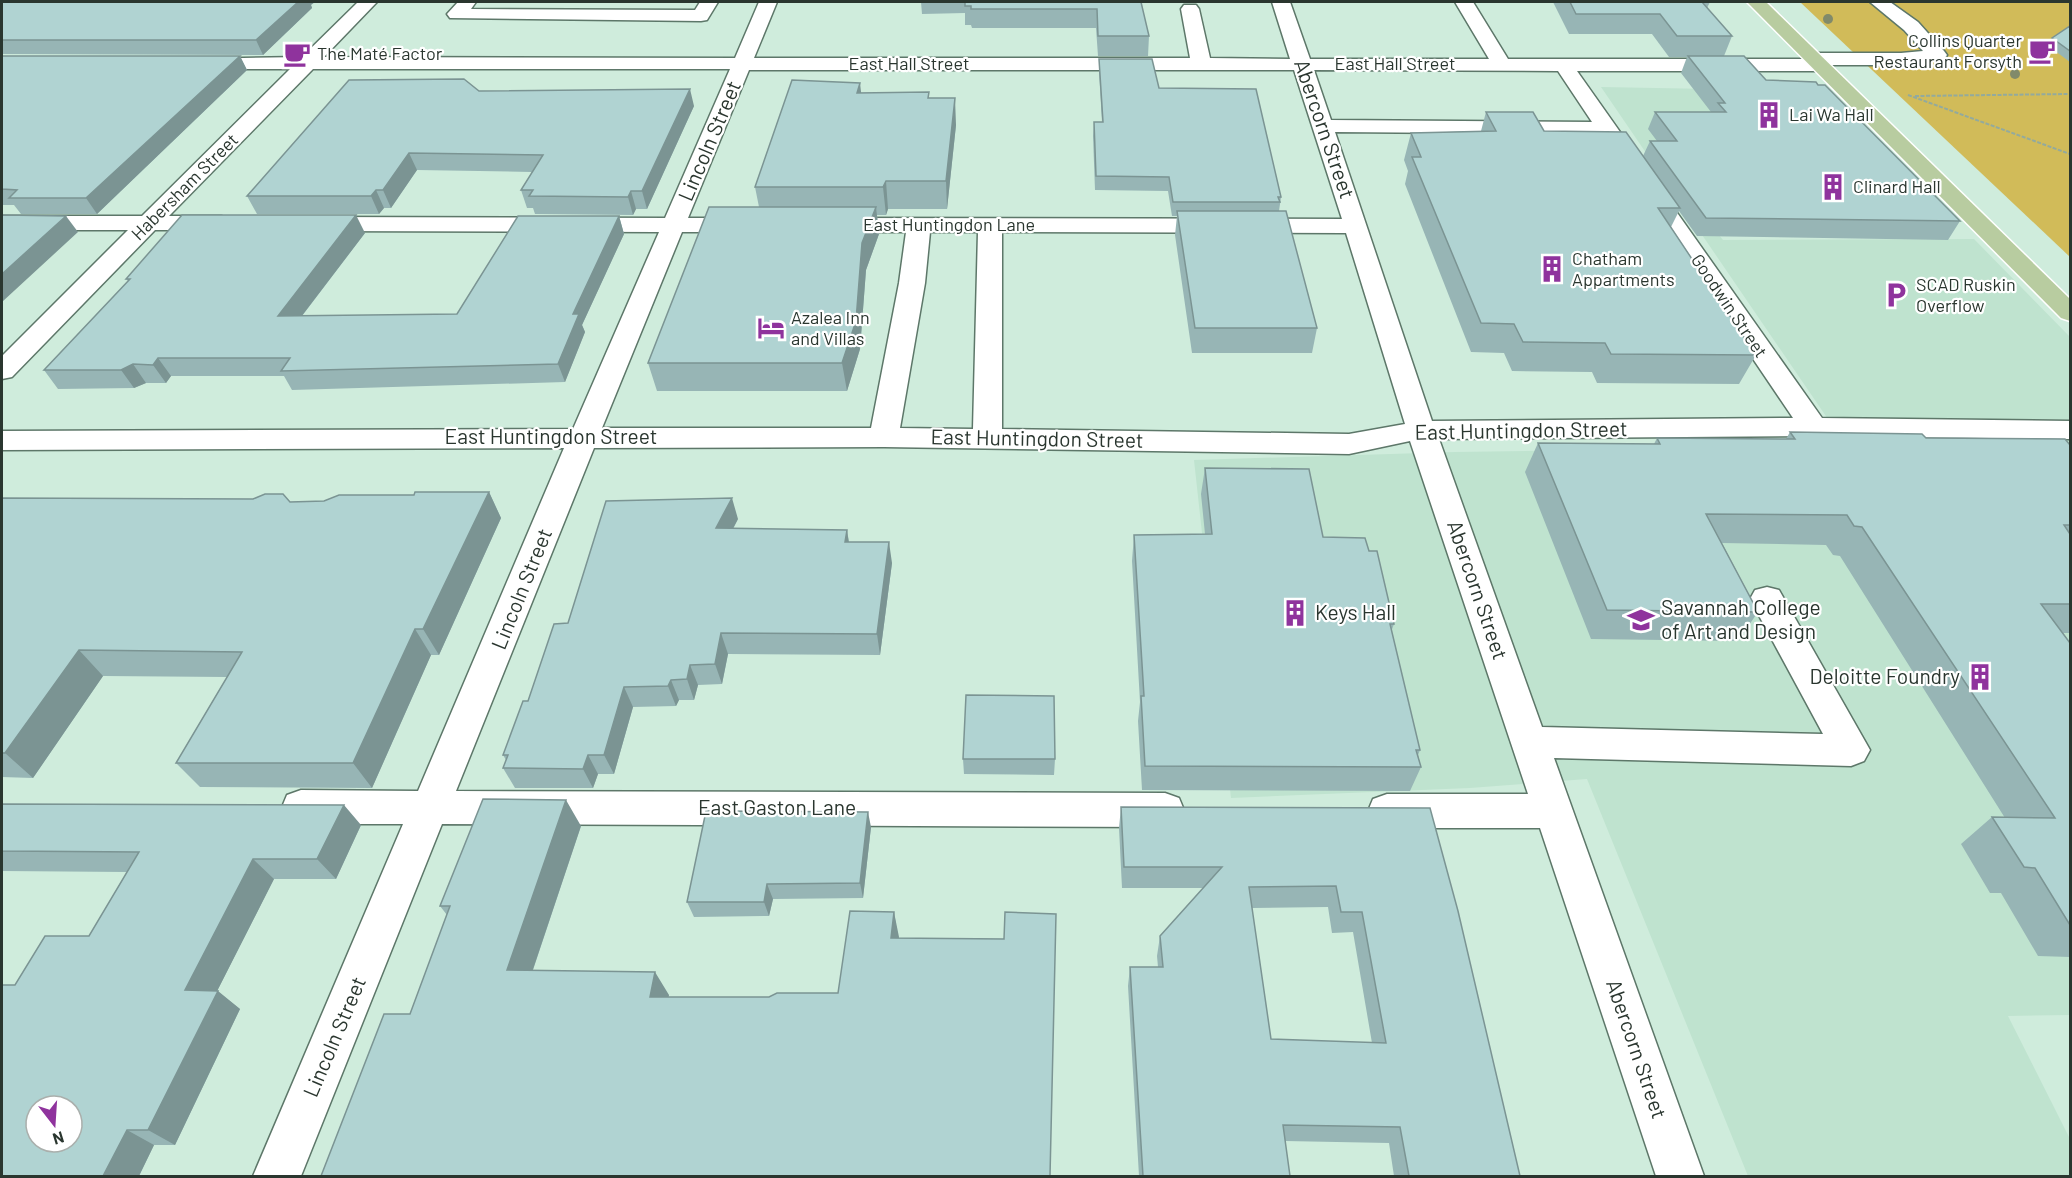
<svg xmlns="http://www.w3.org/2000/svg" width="2072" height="1178" font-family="Barlow,sans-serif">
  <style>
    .built { fill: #bfe3cf }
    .green { fill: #d1bb59 }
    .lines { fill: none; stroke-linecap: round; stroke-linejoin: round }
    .minor-casing { stroke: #5d7769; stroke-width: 3 }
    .major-casing { stroke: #fff; stroke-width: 3 }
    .path { stroke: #93aa9d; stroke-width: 2; stroke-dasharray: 4 1.5; stroke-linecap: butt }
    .minor { fill: #fff; fill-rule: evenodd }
    .major { fill: #b8cca0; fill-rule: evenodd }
    .tree { fill: #818a6a }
    .wall { fill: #97b5b5; fill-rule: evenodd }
    .shaded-wall { fill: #7b9493 }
    .building { fill: #b0d3d2; stroke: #7b9493; stroke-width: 1.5; fill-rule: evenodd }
    .labels { text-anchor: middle; stroke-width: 4.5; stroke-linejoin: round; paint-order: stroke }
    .far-poi-label { font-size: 18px; fill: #2a362f; stroke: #fff; text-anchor: start }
    .far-street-label { font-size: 18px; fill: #2a362f; stroke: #fff }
    .street-label { font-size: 21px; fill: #2a362f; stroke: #fff }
    .poi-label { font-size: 21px; fill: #2a362f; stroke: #fff; text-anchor: start }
  </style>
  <rect width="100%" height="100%" fill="#cfecdc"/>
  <!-- built -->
  <path class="built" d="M1601,87L1822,91L1689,198L1723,240L1974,239L2070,337V1015L2008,1016L2070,1139V1176H1748L1587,779L1470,788L1231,798L1194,460L1455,452L1847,447Z"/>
  <!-- green -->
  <path class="green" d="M1800,2H2070V257Z"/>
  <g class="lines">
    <defs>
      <path id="minor" d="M358,2H377L324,57L735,58L759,2H777L754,58H1190L1181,9L1184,5H1196L1199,9L1210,58L1290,59L1272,2H1290L1310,59H1489L1455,2H1473L1508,59H1802L1805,55L1812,53H1901L1923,51L1904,30L1870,2H1890L1918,22L1944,51L1947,55L1944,59L1901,65H1827L1824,69L1817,71H1577L1822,418L2070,421V439L1814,436L1439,439L1542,727L1823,734L1750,599L1755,590L1767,587L1779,590L1870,750L1864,761L1851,766L1554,758L1704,1176H1656L1540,828H1387L1373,823L1368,811L1373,799L1387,794H1528L1410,441L1349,454L884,447L594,448L456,791L1165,793L1179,798L1184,810L1179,822L1165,827L442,824L301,1176H253L403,824H301L287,819L282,807L287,795L301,790L418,791L564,448L2,450V431L573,429L659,232L314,231L306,229L302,224L306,219L314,217L665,218L730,69H313L169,216H221L229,218L233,223L229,228L221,230H155L12,377L2,379V356L128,230H2V216H142L290,69H199L192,67L189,63L192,59L302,57ZM749,70H1294L1342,219L833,218L825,220L821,225L825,230L833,232H906L899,283L871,428H602L682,232H746L754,230L758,225L754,220L746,218H688ZM1314,70L1558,71L1592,122L1331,120ZM1335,132L1601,134L1793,418L1432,421ZM930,232H978L973,429L900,428L925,283ZM1002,232L1346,233L1405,424L1349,434L1002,429Z
        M458,2H476L471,9L695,10L700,2H718L707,20L701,21L450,18L447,14Z"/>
      <path id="major" d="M1747,2H1766L2070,299V321L2061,318Z"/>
    </defs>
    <!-- minor casing -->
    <use href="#minor" class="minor-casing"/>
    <!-- major casing -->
    <use href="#major" class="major-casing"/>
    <!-- path -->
    <path class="path" d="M1908,95L2070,154
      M1915,96L2070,94"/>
    <!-- minor -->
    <use href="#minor" class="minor"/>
    <!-- major -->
    <use href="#major" class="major"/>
  </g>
  <!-- trees -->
  <g class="tree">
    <circle cx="1828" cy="19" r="5"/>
    <circle cx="2015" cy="74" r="5"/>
  </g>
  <!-- wall -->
  <path class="wall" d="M2,2L311,5L312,8L263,55L2,54Z
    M921,2H1141L1149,36L1148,56H1098L1096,28H972L971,25H965V13L922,14Z
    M1553,2H1710L1707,8L1732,36L1724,56L1766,80L1818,85L1960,221L1948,240L1697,236L1679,211L1671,227L1756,355L1739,384L1597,383L1592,372L1512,371L1504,353L1471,352L1405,184L1408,171L1404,160L1411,133L1481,131L1486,112L1544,131L1643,156L1650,141H1657L1648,129L1655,112H1711L1681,73L1687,57H1669L1652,34H1569Z
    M2070,26V62L2047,45L2052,38Z
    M2,56H240L247,70L97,214H21L14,205H2Z
    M1099,59L1159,88L1281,197L1279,211L1317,328L1312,353H1192L1175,235L1177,216H1172L1168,191L1095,190L1093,136L1094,122H1102L1099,72Z
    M479,91L694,106L647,209H636L633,215L535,214L533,208H527L521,190L532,172L417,170L391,208H384L379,214H257L247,196Z
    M861,93L930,98L956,125L947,209H888L886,215H877L879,234L866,270L860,349L847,391H657L648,363L759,207L755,187Z
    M619,216L624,234L582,325L585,332L565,382L292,390L284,376H171L166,383H146L134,388L58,389L44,370L128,281L126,279L365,233L302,316L457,314Z
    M1790,432L2070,445V633H2063L2070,643V957L2038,956L2001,893H1990L1961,844L1992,817L2005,818L1840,556L1833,555L1826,545L1722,543L1758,612L1738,641L1591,639L1525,472L1538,443L1654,444L1657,438L1786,439Z
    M1205,468L1323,537L1369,551L1394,624L1391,632L1420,750L1418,755L1421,767L1410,791L1142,790L1138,721L1140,702L1132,561L1134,535L1205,534L1201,494Z
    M489,492L501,518L439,655H431L372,788L200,787L176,763L227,677L103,676L33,778L2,777V498L290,502L324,501L414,495Z
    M738,519L733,529L847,530L849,542L892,563L880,655L728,654L722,684L698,685L694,700H679L676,706L633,707L614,774H598L593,788H515L503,768L506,760L503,755L528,701L568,623Z
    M963,759H1055L1054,775L964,774Z
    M2,804L361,825L336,879H274L217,991L240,1009L175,1145H154L139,1176H2L15,985L89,936L127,872L2,871Z
    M1121,807L1430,808L1520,1176H1394L1389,1143L1285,1141L1290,1176H1139L1128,986L1130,967H1158L1157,956L1160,936L1203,888H1122L1119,828ZM1328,907L1332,933L1353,932L1372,1043L1271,1039L1252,908Z
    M581,826L533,970L669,995L668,997H769L838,993L894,912L898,938L1050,1176L410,1014L447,915L440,906Z
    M871,827L863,898L773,899L769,916L694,917L687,902Z"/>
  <!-- shaded-wall -->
  <path class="shaded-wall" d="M298,2H315L311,5L312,8L263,55L256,40Z
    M240,56L247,70L97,214L86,198Z
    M860,83L863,109L857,93Z
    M690,89L694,106L647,209L642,191Z
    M955,98L956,125L947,209L946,181Z
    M409,153L417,170L391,208L383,190Z
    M886,181L888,209L886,215L883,187Z
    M376,190L384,208L379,214L371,196Z
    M631,191L636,209L633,215L628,197Z
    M876,207L879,234L866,270L860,349L847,391L842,363L862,243Z
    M356,215L365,233L288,334L278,316Z
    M66,216L78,232L2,302V274Z
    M619,216L624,234L582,325L585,332L565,382L558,364L573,314Z
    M158,358L171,376L166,383L153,365Z
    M133,364L146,383L134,388L121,370Z
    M489,492L501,518L439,655L423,629Z
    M732,498L738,519L722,549L716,528Z
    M847,530L850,551L845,542Z
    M889,542L892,563L880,655L877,634Z
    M415,629L431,655L372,788L353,763Z
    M721,633L728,654L722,684L715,664Z
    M79,650L103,676L33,778L5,753Z
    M690,665L698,685L694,700L687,679Z
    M671,680L679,700L676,706L668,686Z
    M624,687L633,707L614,774L604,755Z
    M588,755L598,774L593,788L583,769Z
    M566,800L581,826L525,993L507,970Z
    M344,805L361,825L336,879L317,859Z
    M868,812L871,827L863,898L860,883Z
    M253,859L274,879L209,1007L185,990Z
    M767,884L773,899L769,916L764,902Z
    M894,912L899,937L896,961L891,938Z
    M655,972L669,995L663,1020L650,997Z
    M218,991L240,1009L175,1145L148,1130Z
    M127,1130L154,1145L139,1176H103Z"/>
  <!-- building -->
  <path class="building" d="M2,2H298L256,40H2Z
    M965,2H1141L1149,36H1098L1097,9H971V6H965Z
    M1570,2H1702L1732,36H1677L1660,14H1576Z
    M2070,26V51L2052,38Z
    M2,56H240L86,198H9L17,190L2,189Z
    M1688,56H1744L1766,80L1816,82L1818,85H1825L1960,221L1706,218L1650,141H1677L1655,112H1726L1718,103H1725Z
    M1099,59H1152L1159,88L1256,89L1281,197H1278L1280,202H1173L1169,177L1096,176L1094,122H1103Z
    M464,79L479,91L690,89L642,191H631L628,197L529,196L533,190H521L543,155L409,153L383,190H376L371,196H247L349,80Z
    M792,80L860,83L857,93L929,92L928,98H955L946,181H886L883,187H755Z
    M1486,112H1533L1544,131L1626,132L1680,208H1658L1756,355L1611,354L1605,343L1523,342L1514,324L1481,323L1412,157H1421L1411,133L1496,131Z
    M709,207H876L862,243L856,321L842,363H648Z
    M1177,211H1286L1317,328H1195Z
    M2,215L66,216L2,274Z
    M182,215H356L278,316L457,314L518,216H619L573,314H579L558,364L281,371L290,358H158L153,365L133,364L121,370H44L130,279H126Z
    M1790,432L1922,434L1926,438L2065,439L2070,445V525H2064L2070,534V604H2041L2070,643V925L2035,868L2024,867L1992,817L2055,818L1862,527L1854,526L1847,515L1706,514L1758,612L1607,610L1538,443L1660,444L1657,438L1795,439Z
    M1205,468L1309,469L1323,537L1365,538L1369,551H1377L1394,624H1390L1420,750H1416L1421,767L1145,766L1141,696H1144L1134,535L1212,534Z
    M415,492H489L423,629H415L353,763H176L242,652L79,650L5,753H2V498L253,499L265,494H283L290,502L324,501L339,495H414Z
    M732,498L716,528L847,530L845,542H889L877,634L721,633L715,664L690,665L687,679L671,680L668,686L624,687L604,755H588L583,769L503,768L508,755H503L523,701H528L554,624L568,623L606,501Z
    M966,695L1054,696L1055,759H963Z
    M483,799L566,800L507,970L655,972L650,997H769L777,993H838L850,911L894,912L891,938L1004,939L1005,912L1056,914L1050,1176H321L384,1014H410L450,906H440Z
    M2,804L344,805L317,859H253L185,990L218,991L148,1130H127L103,1176H2V985H15L45,936H89L139,852L2,851ZM36,1106H72V1142H36Z
    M1121,807L1430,808L1458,911L1520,1176H1409L1400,1127L1283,1125L1290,1176H1143L1130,967H1163L1160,936L1222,867H1124ZM1336,886L1341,912H1362L1386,1043L1271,1039L1249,887Z
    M706,811L868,812L860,883L767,884L764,902H687Z"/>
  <!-- icons -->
  <defs>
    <symbol id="cafe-bare" viewBox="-9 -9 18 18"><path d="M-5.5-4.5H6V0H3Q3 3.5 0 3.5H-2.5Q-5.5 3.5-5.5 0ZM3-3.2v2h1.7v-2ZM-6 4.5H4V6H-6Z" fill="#8f339d" stroke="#fff" stroke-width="2.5" paint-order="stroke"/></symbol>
    <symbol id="building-bare" viewBox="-9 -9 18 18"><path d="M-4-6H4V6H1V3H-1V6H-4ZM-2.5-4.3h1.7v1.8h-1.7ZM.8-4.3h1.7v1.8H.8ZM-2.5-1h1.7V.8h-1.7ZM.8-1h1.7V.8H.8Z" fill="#8f339d" stroke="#fff" stroke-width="2.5" paint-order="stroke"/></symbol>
    <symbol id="parking-bare" viewBox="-9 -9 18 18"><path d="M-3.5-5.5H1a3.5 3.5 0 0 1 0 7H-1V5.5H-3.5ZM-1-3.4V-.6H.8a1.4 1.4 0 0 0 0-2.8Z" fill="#8f339d" stroke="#fff" stroke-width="2.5" paint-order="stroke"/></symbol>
    <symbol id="hotel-bare" viewBox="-9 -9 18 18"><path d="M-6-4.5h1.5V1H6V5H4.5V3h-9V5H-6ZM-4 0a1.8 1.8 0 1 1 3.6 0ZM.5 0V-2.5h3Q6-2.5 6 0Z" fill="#8f339d" stroke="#fff" stroke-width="2.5" paint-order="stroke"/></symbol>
    <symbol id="university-bare" viewBox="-9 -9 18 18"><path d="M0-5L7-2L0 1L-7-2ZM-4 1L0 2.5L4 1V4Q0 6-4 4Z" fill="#8f339d" stroke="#fff" stroke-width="2.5" paint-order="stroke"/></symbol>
  </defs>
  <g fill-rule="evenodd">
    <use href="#cafe-bare" x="2023" y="32" width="38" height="38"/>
    <use href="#cafe-bare" x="278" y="35" width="38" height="38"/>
    <use href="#building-bare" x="1750" y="96" width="38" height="38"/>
    <use href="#building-bare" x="1814" y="168" width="38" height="38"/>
    <use href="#building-bare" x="1533" y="250" width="38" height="38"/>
    <use href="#parking-bare" x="1877" y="276" width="38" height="38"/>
    <use href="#hotel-bare" x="752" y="309" width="38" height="38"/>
    <use href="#building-bare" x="1276" y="594" width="38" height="38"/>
    <use href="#university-bare" x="1622" y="601" width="38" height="38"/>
    <use href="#building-bare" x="1961" y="658" width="38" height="38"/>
  </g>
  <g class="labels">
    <!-- far-poi labels -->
    <g class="far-poi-label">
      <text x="2022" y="47" text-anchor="end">Collins Quarter<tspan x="2022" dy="21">Restaurant Forsyth</tspan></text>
      <text x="317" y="60">The Maté Factor</text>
      <text x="1789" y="121">Lai Wa Hall</text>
      <text x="1853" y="193">Clinard Hall</text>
      <text x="1572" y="265">Chatham<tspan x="1572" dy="21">Appartments</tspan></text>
      <text x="1916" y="291">SCAD Ruskin<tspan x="1916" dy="21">Overflow</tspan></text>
      <text x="791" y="324">Azalea Inn<tspan x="791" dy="21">and Villas</tspan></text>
    </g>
    <!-- far-street labels -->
    <g class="far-street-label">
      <text x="909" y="70">East Hall Street</text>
      <text x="1395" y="70">East Hall Street</text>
      <text transform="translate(185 187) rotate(-45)" y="6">Habersham Street</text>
      <text x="949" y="231">East Huntingdon Lane</text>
      <text transform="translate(1729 306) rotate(56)" y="6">Goodwin Street</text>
    </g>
    <!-- street labels -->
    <g class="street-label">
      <text transform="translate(1324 129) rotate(71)" y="7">Abercorn Street</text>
      <text transform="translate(710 141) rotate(-67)" y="7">Lincoln Street</text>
      <text transform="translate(1521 431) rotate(-1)" y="7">East Huntingdon Street</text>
      <text x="551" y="444">East Huntingdon Street</text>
      <text transform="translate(1037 439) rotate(1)" y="7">East Huntingdon Street</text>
      <text transform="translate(522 589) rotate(-68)" y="7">Lincoln Street</text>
      <text transform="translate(1477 590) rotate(71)" y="7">Abercorn Street</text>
      <text x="777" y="815">East Gaston Lane</text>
      <text transform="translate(335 1037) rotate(-67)" y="7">Lincoln Street</text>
      <text transform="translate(1636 1049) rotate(71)" y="7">Abercorn Street</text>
    </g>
    <!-- poi labels -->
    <g class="poi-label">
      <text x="1661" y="615">Savannah College<tspan x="1661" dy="24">of Art and Design</tspan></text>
      <text x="1315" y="620">Keys Hall</text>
      <text x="1960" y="684" text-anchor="end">Deloitte Foundry</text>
    </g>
  </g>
  <!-- border -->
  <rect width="2072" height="1178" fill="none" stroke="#2a362f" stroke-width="6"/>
  <!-- north arrow -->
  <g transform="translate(54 1124) rotate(163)"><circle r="28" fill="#ffffff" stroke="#aaafac" stroke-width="1.5"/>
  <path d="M0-4.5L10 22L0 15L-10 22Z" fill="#8f339d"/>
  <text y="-9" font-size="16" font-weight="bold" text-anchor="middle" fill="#2a362f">N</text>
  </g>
</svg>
